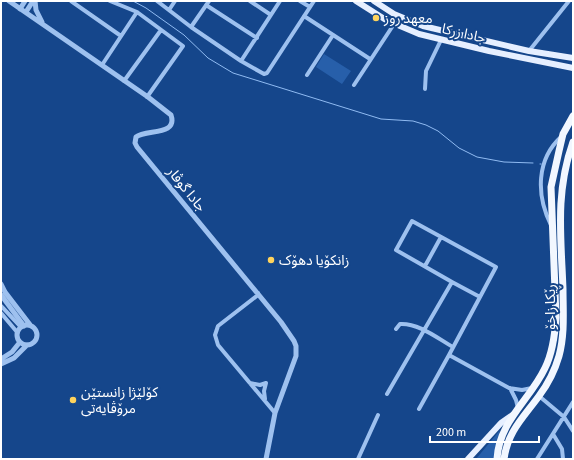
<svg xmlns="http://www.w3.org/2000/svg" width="574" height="460" font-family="'Source Sans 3','Noto Sans Arabic',sans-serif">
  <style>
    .green { fill: #275faa }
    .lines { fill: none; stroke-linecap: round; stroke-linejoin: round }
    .stream { stroke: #90bbf2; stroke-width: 1 }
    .minor { stroke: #9ec1ef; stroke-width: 4 }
    .tertiary { stroke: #9ec1ef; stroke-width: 5 }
    .primary { stroke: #e6efff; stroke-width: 6 }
    .trunk { stroke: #f2f7ff; stroke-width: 7 }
    .poi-dot { fill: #ffd35c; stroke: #15468b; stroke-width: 1.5 }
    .labels { text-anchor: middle; stroke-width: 4; stroke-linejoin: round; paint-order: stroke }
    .poi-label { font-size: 14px; fill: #fff; stroke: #15468b; text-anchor: start }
    .street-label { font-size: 14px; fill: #fff; stroke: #15468b }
  </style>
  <rect width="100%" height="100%" fill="#15468b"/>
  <!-- green -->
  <path class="green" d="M324,54L351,71L342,84L316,67Z
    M500,430L494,459H476Z"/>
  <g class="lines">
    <!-- stream -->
    <path class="stream" d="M133,1L146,8L184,35L208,58L233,73L381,119L413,121L426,125L438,131L459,148L477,157L504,162L533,163
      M540,164H541"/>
    <!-- minor -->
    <path class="minor" d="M71,1L121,36
      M110,1L137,12L183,46L147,97
      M157,1L191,27L241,61L280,1
      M250,1L271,15
      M300,1L310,7
      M206,5L257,38
      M169,10L175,1
      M304,16L370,59
      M191,27L209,1
      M529,51L569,1
      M241,61L264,74L267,73L314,1
      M102,65L137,12
      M307,75L333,35
      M124,81L161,30
      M354,85L394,24
      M425,89L426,71L441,40
      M551,225C536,195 536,159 562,136
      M425,266L441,237
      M452,282L480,297
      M258,293V295L218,326L215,335L218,345L275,413
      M1,306L21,327
      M1,313L17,332
      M396,329L400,324C419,323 437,338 453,347
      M250,383L260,385L266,383L264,391L265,399
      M510,388L516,400L518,408
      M387,394L452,282L396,250L412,221L496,267L449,355L509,388L522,390L532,388
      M539,396L564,417L573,431
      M419,409L449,355
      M553,434L562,449L563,459
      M358,459L378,415
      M537,459L573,402"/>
    <!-- tertiary -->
    <path class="tertiary" d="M9,1L148,97L171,115C178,136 146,129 136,137L135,143L137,147L281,322L294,341L296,346V356L275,413L266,459
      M35,1L36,10L42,22
      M20,9L25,1
      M26,12L33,1
      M1,284L5,292L31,326
      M1,295L24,326
      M17 335a10 10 0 1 1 20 0a10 10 0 1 1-20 0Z
      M1,359L12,352L20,342
      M1,364L14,358L27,345"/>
    <!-- primary -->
    <path class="primary" d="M356,1L386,20L419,34L489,51L573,68
      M374,1L394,14L423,26L529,51L573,58
      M468,459L501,423L514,414"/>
    <!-- trunk -->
    <path class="trunk" d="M497,459C499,421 530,400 545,368C553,352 555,334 556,317L551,187L559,151L563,134L573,116
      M504,459C508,431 523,418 539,396C548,384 555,370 559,356C565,334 563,311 563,289C561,236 555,193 573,142"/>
  </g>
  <!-- markers -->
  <g class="poi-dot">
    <circle cx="376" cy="18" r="4"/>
    <circle cx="271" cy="260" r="4"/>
    <circle cx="73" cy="400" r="4"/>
  </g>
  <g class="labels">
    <!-- poi labels -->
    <g class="poi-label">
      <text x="384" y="23">معهد روز</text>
      <text x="279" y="265">زانکۆیا دهۆک</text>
      <text x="81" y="397">كۆلێژا زانستێن<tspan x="81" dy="16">مرۆڤایەتی</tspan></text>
    </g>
    <!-- street labels -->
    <g class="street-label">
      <text transform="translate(464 33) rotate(13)" y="5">جادا زرکا</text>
      <text transform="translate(187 189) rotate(51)" y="5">جادا گوڤار</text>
      <text transform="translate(550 307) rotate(-90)" y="5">ڕێکا زاخۆ</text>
    </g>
  </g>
  <!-- border -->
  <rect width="574" height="460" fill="none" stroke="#ffffff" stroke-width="4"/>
  <!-- scale -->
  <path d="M430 436v6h109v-6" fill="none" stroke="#ffffff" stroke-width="2"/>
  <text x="436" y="436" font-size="12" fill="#ffffff" stroke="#15468b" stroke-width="3" paint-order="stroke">200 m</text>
</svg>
